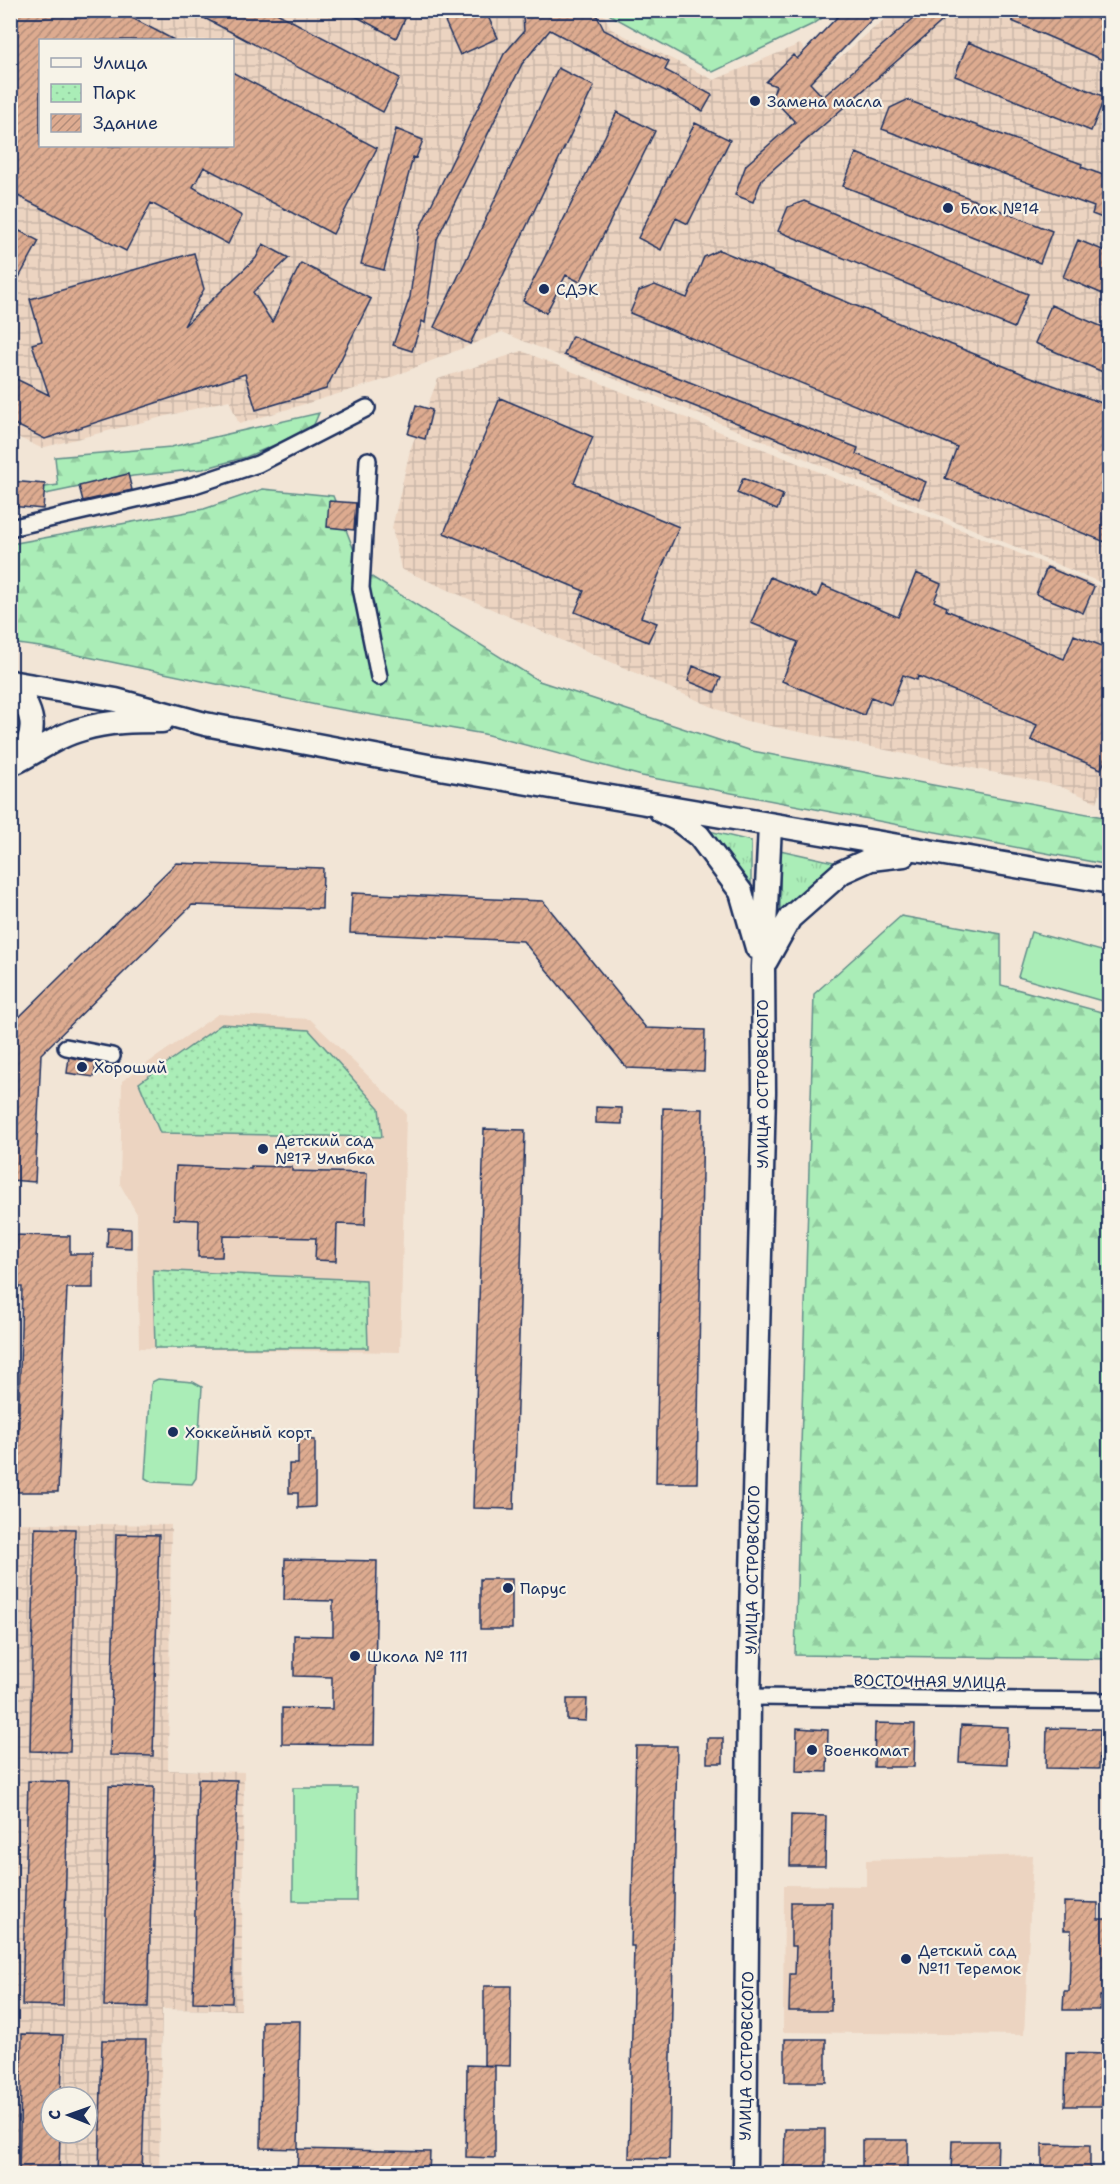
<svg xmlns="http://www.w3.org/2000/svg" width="1120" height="2184" font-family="'Shantell Sans',sans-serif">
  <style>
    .built { fill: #ecd4c1 }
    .industrial { fill: url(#industrial-grid); fill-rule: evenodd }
    .grass { fill: url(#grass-tufts); stroke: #628e8a; stroke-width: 1.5 }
    .forest { fill: url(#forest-firs); stroke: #628e8a; stroke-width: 1.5 }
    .park { fill: url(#park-dots); stroke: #628e8a; stroke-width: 1.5 }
    .garden { fill: #aaedb7; stroke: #628e8a; stroke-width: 1.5 }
    .building { fill: url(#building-hatch); stroke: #1b2f5e; stroke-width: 1.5 }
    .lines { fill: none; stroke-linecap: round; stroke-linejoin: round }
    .street-casing { stroke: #1b2f5e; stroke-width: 20 }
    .secondary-casing { stroke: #1b2f5e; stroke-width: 27 }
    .street { stroke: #f7f3e8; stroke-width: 15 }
    .secondary { stroke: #f7f3e8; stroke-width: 22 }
    .poi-dot { fill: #1b2f5e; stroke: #f7f3e8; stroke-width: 2 }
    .labels { text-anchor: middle; stroke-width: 4.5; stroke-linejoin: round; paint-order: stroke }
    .poi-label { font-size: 16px; fill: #1b2f5e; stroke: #f7f3e8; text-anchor: start }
    .street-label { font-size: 16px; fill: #1b2f5e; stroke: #f7f3e8 }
  </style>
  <defs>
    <pattern id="industrial-grid" width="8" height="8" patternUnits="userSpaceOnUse" patternTransform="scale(1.5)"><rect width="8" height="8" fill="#ecd4c1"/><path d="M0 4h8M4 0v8" fill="none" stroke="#cab6a8"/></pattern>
    <pattern id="grass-tufts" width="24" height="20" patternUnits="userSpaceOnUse" patternTransform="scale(1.5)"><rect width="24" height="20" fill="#aaedb7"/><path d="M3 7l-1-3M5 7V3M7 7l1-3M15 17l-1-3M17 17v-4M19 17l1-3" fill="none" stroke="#92cca0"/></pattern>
    <pattern id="forest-firs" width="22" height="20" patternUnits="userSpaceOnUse" patternTransform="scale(1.5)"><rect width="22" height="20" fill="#aaedb7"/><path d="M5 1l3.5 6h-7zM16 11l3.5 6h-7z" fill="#92cca0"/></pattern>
    <pattern id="park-dots" width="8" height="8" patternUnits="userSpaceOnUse" patternTransform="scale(1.5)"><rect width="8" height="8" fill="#aaedb7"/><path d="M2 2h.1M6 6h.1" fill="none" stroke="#92cca0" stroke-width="1.8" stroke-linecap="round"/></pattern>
    <pattern id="building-hatch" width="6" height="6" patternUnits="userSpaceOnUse" patternTransform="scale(1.5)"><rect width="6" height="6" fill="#ddab90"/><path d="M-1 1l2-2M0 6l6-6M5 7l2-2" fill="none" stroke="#b28c79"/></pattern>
  </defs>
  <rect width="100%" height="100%" fill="#f2e5d6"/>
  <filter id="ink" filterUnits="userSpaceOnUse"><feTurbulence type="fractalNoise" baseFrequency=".0167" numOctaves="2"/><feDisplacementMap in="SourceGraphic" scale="12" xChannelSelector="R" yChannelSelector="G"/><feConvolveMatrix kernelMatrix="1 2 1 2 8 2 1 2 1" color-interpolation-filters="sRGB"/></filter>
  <g filter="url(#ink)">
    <!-- built -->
    <path class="built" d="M218,1014L310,1019L406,1113L400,1352L139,1348L137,1214L120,1184L122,1081Z
      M1033,1855L1024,2035L783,2032L784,1885L866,1886V1860Z"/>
    <!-- industrial -->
    <path class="industrial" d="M11,11H602L611,29L714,80L800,44L824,71L894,11H1109V586L502,332L387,379L239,424L229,400L41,448L11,434ZM40,40H232V146H40Z
      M522,351L1109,590V770L1097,802L1059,786L742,720L401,569L392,528L410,450L438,379Z
      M11,1523L171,1525L168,1770L244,1772L241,2010L162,2009L159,2173L11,2174ZM51,2097H87V2133H51Z"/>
    <!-- grass -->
    <path class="grass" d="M705,830L751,841V897Z
      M780,850L838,863L780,915Z"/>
    <!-- forest -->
    <path class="forest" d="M608,11H832L815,23L713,72L610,15Z
      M319,413L312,429L246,457L203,469L133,476L11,501V492L58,485L55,457L171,447Z
      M263,489L333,496L362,571L539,681L752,751L1109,818V865L642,776L484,734L326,707L40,647L11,643V544L204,509Z
      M901,916L1001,934V985L1109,1014V1659L795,1655L814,994Z"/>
    <!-- park -->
    <path class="park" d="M222,1024L309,1030L379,1108L382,1137L160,1133L139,1083Z
      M153,1270L366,1280L368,1348H155Z"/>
    <!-- garden -->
    <path class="garden" d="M1031,932L1109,953V1003L1018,977Z
      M158,1379L193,1382L202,1387L196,1478L192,1484L152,1482L145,1478L151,1385L152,1382Z
      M293,1788H357L356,1901H293Z"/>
    <!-- building -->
    <path class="building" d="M10,10H117L174,40H40V146H232V72L377,148L333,234L204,167L193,187L242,216L228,244L151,203L126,251L10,192Z
      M189,10H271L400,78L383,112Z
      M344,10H389L405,19L396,38Z
      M440,10H485L498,38L460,55Z
      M525,10H594L604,30L669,62L665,70L712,95L703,111L550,30L522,64L437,239L425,323L422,321L412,351L393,345L410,297L419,230L504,54L524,31L523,16Z
      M844,10H881L810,83L823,97L923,10H955L762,179L753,202L735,195L746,165L795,122L772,98L776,86L766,82L793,55L797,59Z
      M1016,10H1077L1110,24V63L1012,21Z
      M968,42L1105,97L1091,131L955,76Z
      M558,68L594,86L470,344L434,327Z
      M907,100L1082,164L1081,167L1106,176L1110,170V221L1092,214L1094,207L882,129L890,108Z
      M617,112L655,131L580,282L566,275L546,313L523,301Z
      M695,123L730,140L688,224L676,218L661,250L638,238Z
      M396,129L423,140L416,158L413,157L384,270L361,264Z
      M856,153L1052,231L1040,263L843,186Z
      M804,201L1028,294L1014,328L778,231L788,207Z
      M10,226L39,241L10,294Z
      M1078,240L1110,253V297L1063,277Z
      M263,244L289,258L253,292L272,322L301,263L371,299L326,389L256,410L245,374L45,439L10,422V376L49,395L32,344L42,341L30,299L194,253L204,289L184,326L256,258Z
      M719,250L1026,375L1110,406V544L945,478L957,447L630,313L639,291L655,285L687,298L704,257Z
      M1051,305L1110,330V375L1035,343Z
      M572,336L858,448L856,454L926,482L919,499L863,476L864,473L564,355Z
      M500,398L593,437L574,483L679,527L641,617L657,623L648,642L575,612L584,591L444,533Z
      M416,405L432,410L425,439L408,434Z
      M128,474L132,490L83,501L79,486Z
      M743,478L783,495L777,510L737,493Z
      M10,481L45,484L43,509L10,506Z
      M329,501L356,503L354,530L327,527Z
      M1047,567L1094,587L1083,613L1036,594Z
      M916,573L941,584L934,601L947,607L946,610L1064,659L1074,635L1110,649V749L1101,769L1031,740L1037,725L918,676L917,680L903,675L891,705L871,697L864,715L782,681L798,642L751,623L770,577L817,597L822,585L898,617Z
      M693,666L721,678L715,692L688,681Z
      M176,863L323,868L322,909L192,905L41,1054L35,1182L10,1180V1026Z
      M352,893L543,901L646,1028L705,1030L704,1071L627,1068L523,941L350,933Z
      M69,1057L96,1063L94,1077L67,1073Z
      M596,1107L622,1108V1124L596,1123Z
      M663,1108L703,1109L697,1483H656Z
      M484,1129L525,1130L514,1509L473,1508Z
      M176,1166L251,1169V1166L292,1167V1171L367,1173L365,1225L337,1224L336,1261L315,1260L316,1238L223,1236L222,1257H198L199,1220L174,1219Z
      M108,1228L131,1229V1248L107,1247Z
      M10,1235L70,1236V1254H93V1288H67L58,1492H17L22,1287H10Z
      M298,1439L315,1440V1507L298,1508V1493H289V1464H298Z
      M35,1528L75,1529L70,1752L30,1751Z
      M116,1534L159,1535L153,1756L110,1755Z
      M285,1559L377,1561L374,1745L282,1744V1708L332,1709V1677L294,1676V1635L333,1636V1601L284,1600Z
      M480,1579H512V1629H480Z
      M567,1699H587L586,1721L567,1720Z
      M875,1723L915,1724L914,1767H874Z
      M961,1725L1008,1727L1007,1764L959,1762Z
      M797,1728L828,1730L827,1772L796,1771Z
      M1047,1728L1100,1729L1099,1769L1046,1768Z
      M707,1738H723V1763H707Z
      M636,1746H677L669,2159L629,2158L634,1946H631Z
      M198,1779L237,1780L232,2003L193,2002Z
      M28,1781L68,1782L63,2006L22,2005Z
      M109,1786L154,1787L148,2007L104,2006Z
      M791,1815L826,1816L825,1866H790Z
      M791,1902H832L831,2011H789L790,1974H795L796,1946H791Z
      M1064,1902L1098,1903V1919H1110V1997L1100,1996V2010H1063L1064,1991H1069L1071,1930H1064Z
      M484,1986H511L510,2066L484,2065Z
      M262,2021H300L298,2149L261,2148Z
      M22,2034L63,2035L61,2097H51V2133H60L59,2174H19Z
      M785,2039H826V2082H785Z
      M102,2040H146L142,2174H99Z
      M1066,2053L1107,2054L1106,2106H1065Z
      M467,2065L495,2066V2158L466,2157Z
      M785,2129H825V2173L784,2172Z
      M862,2140H908V2174H862Z
      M952,2141H998L997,2174H951Z
      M1042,2144L1090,2145V2174H1042Z
      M298,2149L430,2152L429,2174H297Z"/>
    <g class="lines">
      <defs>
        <path id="street" d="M368,460L361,588L379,677
          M10,528L188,487L258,464L367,408
          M66,1047L112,1056
          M749,1697L1110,1701"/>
        <path id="secondary" d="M10,682L116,700L205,724L428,766L1110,882
          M12,682C33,712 41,730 17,761
          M16,762C38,751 59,735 83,729C108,721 136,721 162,721
          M661,811L678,820L699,836L741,892L757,948
          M766,961L790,918L842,872L871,859L904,855
          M745,2174L749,1697L764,1092L763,967L770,826"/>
      </defs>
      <!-- street casing -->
      <use href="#street" class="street-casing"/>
      <!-- secondary casing -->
      <use href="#secondary" class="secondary-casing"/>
      <!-- street -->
      <use href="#street" class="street"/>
      <!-- secondary -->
      <use href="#secondary" class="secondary"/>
    </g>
  </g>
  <!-- markers -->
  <g class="poi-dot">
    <circle cx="755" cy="101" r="6"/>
    <circle cx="948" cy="208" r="6"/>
    <circle cx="544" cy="289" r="6"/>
    <circle cx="82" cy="1067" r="6"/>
    <circle cx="263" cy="1149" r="6"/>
    <circle cx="173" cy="1432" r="6"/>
    <circle cx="508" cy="1588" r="6"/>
    <circle cx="355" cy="1656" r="6"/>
    <circle cx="812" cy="1750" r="6"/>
    <circle cx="906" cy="1959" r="6"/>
  </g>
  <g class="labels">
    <!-- poi labels -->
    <g class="poi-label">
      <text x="767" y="107">Замена масла</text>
      <text x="960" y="214">Блок №14</text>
      <text x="556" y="295">СДЭК</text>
      <text x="94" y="1073">Хороший</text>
      <text x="275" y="1146">Детский сад<tspan x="275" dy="18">№17 Улыбка</tspan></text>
      <text x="185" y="1438">Хоккейный корт</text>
      <text x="520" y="1594">Парус</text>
      <text x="367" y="1662">Школа № 111</text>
      <text x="824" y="1756">Военкомат</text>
      <text x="918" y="1956">Детский сад<tspan x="918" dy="18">№11 Теремок</tspan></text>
    </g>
    <!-- street labels -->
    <g class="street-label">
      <text transform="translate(762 1084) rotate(-90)" y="6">УЛИЦА ОСТРОВСКОГО</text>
      <text transform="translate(752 1570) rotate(-89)" y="6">УЛИЦА ОСТРОВСКОГО</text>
      <text transform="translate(930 1681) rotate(1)" y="6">ВОСТОЧНАЯ УЛИЦА</text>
      <text transform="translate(746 2056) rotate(-89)" y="6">УЛИЦА ОСТРОВСКОГО</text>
    </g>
  </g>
  <!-- margin -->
  <rect width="1120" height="2184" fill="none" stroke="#f7f3e8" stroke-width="36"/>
  <rect x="18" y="18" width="1084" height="2148" fill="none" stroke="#1b2f5e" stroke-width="2" filter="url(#ink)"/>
  <!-- legend -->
  <rect x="39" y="39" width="195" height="108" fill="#f7f3e8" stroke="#9fa5b1" stroke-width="1.5"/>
  <rect x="51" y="58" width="30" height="9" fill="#f7f3e8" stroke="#9fa5b1" stroke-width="1.5"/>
  <text x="93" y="69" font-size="18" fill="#1b2f5e">Улица</text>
  <rect x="51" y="84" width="30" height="18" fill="url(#park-dots)" stroke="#9fa5b1" stroke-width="1.5"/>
  <text x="93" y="99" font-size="18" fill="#1b2f5e">Парк</text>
  <rect x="51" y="114" width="30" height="18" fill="url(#building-hatch)" stroke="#9fa5b1" stroke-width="1.5"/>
  <text x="93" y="129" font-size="18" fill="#1b2f5e">Здание</text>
  <!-- north arrow -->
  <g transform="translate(69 2115) rotate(271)"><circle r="28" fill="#f7f3e8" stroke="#9fa5b1" stroke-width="1.5"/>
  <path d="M0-4.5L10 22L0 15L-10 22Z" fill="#1b2f5e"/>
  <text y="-9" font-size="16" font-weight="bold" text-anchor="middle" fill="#1b2f5e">С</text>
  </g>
</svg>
